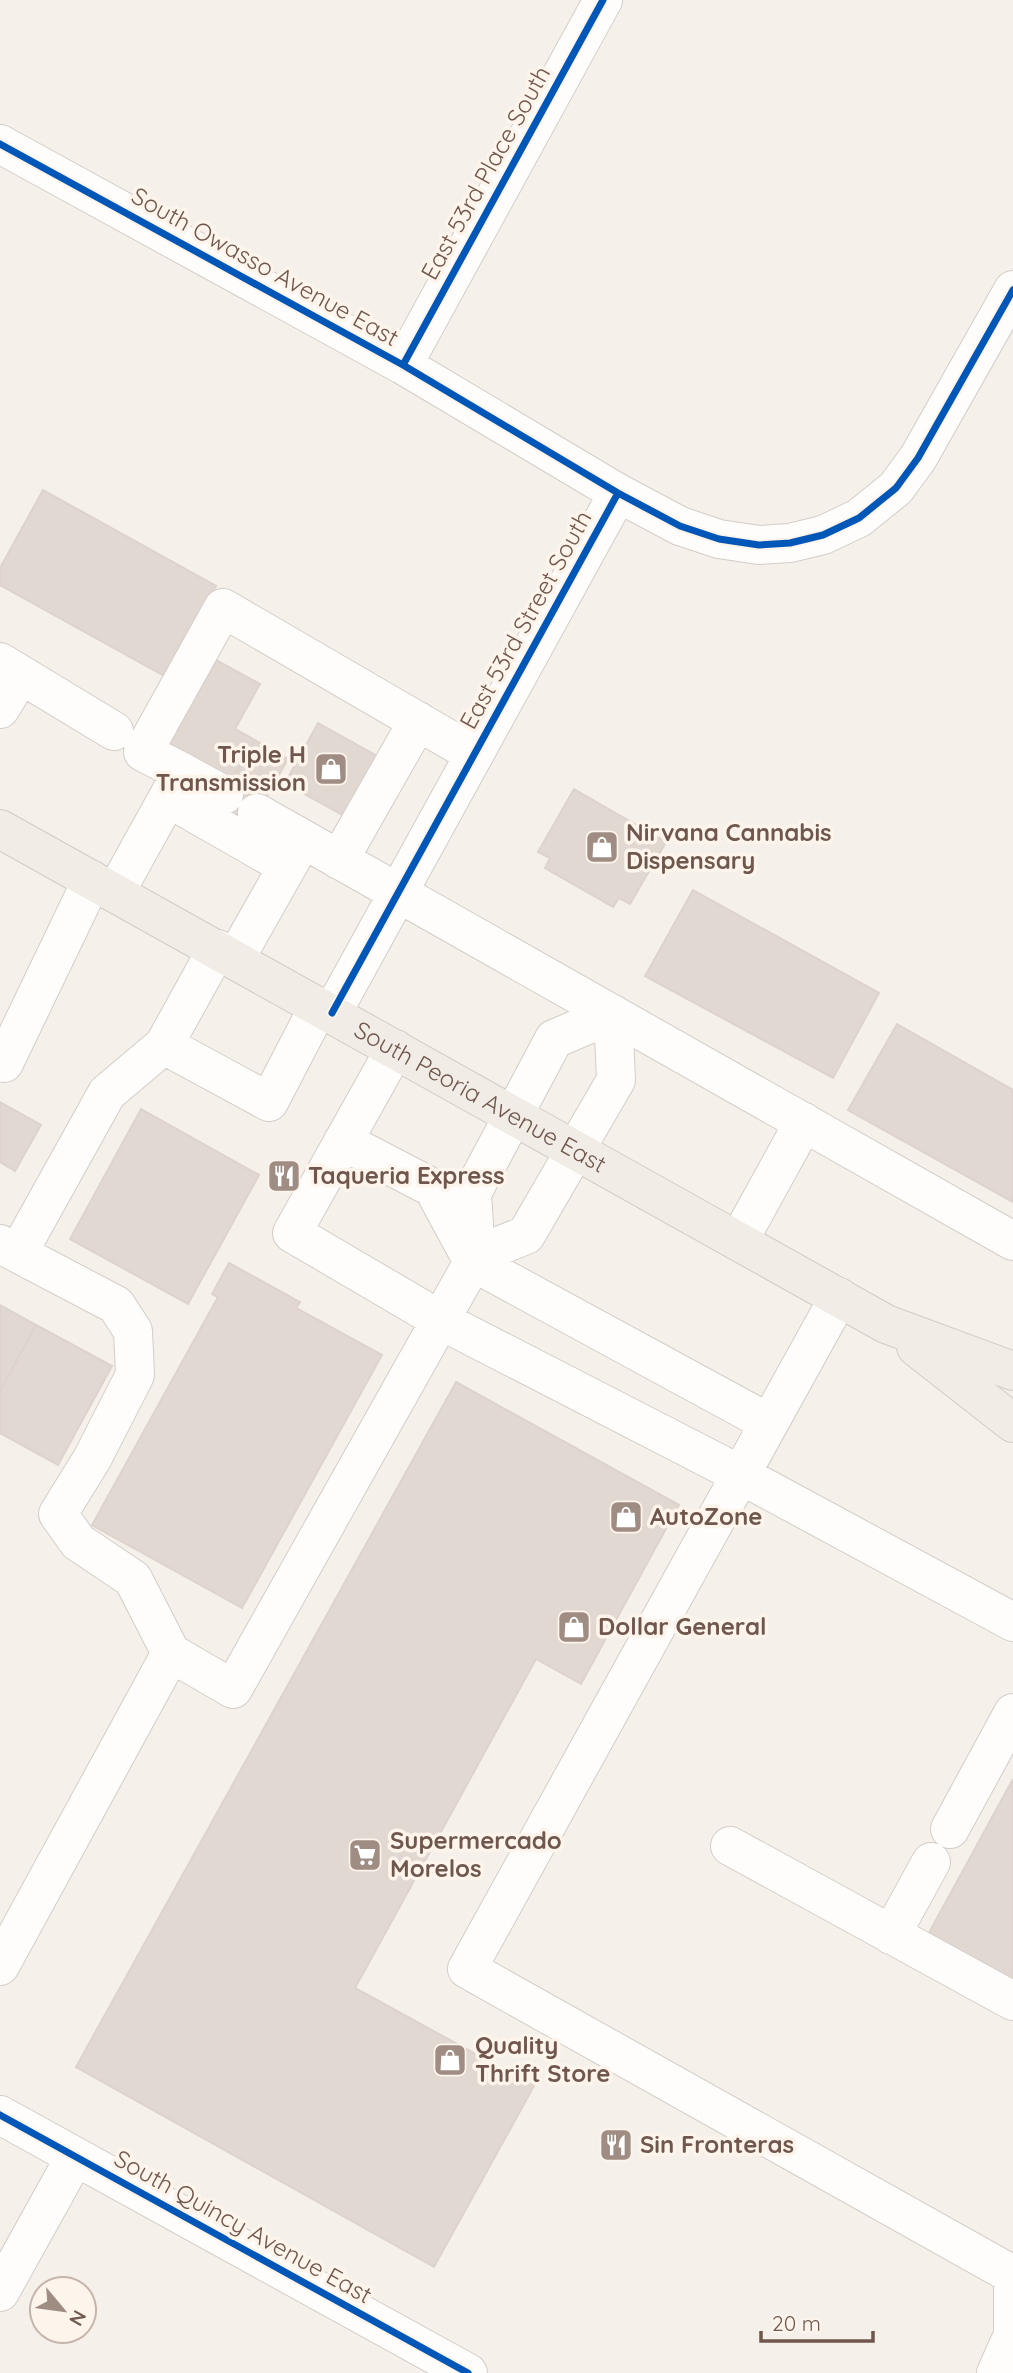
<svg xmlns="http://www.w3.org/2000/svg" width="1013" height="2373" font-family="Quicksand,sans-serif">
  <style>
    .building { fill: #e1d8d2; stroke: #ddd3cc; stroke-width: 2 }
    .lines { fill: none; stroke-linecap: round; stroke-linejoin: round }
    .minor-casing { stroke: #d4cdc8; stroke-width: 40 }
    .major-casing { stroke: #d3cbc7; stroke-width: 40 }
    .minor { stroke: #fefdfc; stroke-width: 38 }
    .major { stroke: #f1ece6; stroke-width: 38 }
    .cycleway-casing { stroke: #fdf4eb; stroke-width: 11 }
    .cycleway { stroke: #0057b8; stroke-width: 7 }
    .labels { text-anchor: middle; stroke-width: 7; stroke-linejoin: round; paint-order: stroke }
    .street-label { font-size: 24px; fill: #70574d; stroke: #fdf4eb }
    .poi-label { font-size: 24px; font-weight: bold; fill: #70574d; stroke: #fdf4eb; text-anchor: start }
  </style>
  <rect width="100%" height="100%" fill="#f5f0ea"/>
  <!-- building -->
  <path class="building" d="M43,490L216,586L166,677L0,585V568Z
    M214,659L260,684L235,729L255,740L231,782L166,745Z
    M318,723L377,756L344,816L285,783Z
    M255,740L288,759L244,836L211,818Z
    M574,789L666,842L630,904L619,898L613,907L545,868L550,858L538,852Z
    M693,890L879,993L833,1078L645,976Z
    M897,1024L1013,1090V1202L848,1110Z
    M0,1102L41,1125L15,1171L0,1162Z
    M141,1109L259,1175L188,1304L70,1239Z
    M229,1263L300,1302L296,1308L382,1355L242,1608L92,1525L218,1297L212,1294Z
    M0,1305L36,1325L0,1391Z
    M36,1325L112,1366L58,1465L0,1433V1391Z
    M456,1382L679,1505L581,1684L536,1659L355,1988L534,2086L434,2267L76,2067Z
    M1013,1779V1988L925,1940Z"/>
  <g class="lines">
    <defs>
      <path id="minor" d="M0,144L403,365L618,493L680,526L719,539L759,545L790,543L823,535L859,518L896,488L918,458L1013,290
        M403,365L603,0
        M0,662L114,731
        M0,709L21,675
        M182,772L224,795
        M168,798L287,866
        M257,813L303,839
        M339,860L418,721
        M115,893L182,772L143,752L223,608L474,754
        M235,959L303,839L1013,1241
        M332,1013L618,493
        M164,1045L269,1102L319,1006
        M395,1049L292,1233L442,1321L741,1475L1013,1622
        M4,1063L92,880
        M343,1141L433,1188L473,1262L769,1423
        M739,1240L804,1122
        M0,1244L116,1305L133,1331L135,1375L92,1459L58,1514L78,1542L133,1579L171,1653
        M18,1253L107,1093L164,1045L217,949
        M839,1297L467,1969L1013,2275
        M950,1829L1013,1713
        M730,1846L1013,2001
        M891,1935L931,1862
        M0,1966L171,1653L233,1689L473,1262L476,1255L472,1193L554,1039L613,1014L616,1080L526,1235L476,1255
        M0,2115L468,2373
        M0,2292L75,2157
        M996,2373L1013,2335V2276"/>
      <g id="major">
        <path id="s1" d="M0,829L886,1324L1013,1371"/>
        <path d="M916,1347L1013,1423"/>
      </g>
    </defs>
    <!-- minor casing -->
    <use href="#minor" class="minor-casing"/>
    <!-- major casing -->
    <use href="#major" class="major-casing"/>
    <!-- minor -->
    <use href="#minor" class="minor"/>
    <!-- major -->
    <use href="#major" class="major"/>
    <defs>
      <path id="cycleway" d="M0,144L403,365L618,493L680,526L719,539L759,545L790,543L823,535L859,518L896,488L918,458L1013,290
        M403,365L603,0
        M332,1013L618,493
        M0,2115L468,2373"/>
    </defs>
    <!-- cycleway casing -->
    <use href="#cycleway" class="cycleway-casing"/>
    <!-- cycleway -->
    <use href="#cycleway" class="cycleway"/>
  </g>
  <!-- icons -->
  <defs>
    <symbol id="shop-square" viewBox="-11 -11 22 22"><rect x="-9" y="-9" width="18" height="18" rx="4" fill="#9f8d84" stroke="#fdf4eb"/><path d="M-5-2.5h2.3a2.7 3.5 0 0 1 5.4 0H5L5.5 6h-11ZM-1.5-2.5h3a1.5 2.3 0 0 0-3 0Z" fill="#fff"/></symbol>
    <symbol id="restaurant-square" viewBox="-11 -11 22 22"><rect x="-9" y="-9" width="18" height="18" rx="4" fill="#9f8d84" stroke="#fdf4eb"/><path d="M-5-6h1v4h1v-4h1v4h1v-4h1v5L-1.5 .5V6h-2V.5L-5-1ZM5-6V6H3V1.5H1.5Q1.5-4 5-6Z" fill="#fff"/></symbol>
    <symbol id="supermarket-square" viewBox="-11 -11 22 22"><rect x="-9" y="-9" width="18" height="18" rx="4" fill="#9f8d84" stroke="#fdf4eb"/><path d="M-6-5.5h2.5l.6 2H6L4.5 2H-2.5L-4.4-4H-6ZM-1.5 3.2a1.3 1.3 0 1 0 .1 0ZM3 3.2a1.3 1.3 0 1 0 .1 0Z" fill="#fff"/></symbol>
  </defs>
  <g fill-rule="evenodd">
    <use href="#shop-square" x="312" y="750" width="38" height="38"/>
    <use href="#shop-square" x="583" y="828" width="38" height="38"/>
    <use href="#restaurant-square" x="265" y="1157" width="38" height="38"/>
    <use href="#shop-square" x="607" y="1498" width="38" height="38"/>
    <use href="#shop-square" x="555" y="1608" width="38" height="38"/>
    <use href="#supermarket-square" x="346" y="1836" width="38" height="38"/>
    <use href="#shop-square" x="431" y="2041" width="38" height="38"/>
    <use href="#restaurant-square" x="597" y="2126" width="38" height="38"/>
  </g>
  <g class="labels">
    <!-- street labels -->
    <g class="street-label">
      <text transform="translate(486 173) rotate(-61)" y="8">East 53rd Place South</text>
      <text transform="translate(265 267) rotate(29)" y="8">South Owasso Avenue East</text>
      <text transform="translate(526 620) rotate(-61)" y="8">East 53rd Street South</text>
      <text dy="8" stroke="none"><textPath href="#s1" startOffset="550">South Peoria Avenue East</textPath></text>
      <text transform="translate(243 2227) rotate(29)" y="8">South Quincy Avenue East</text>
    </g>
    <!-- poi labels -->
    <g class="poi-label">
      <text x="306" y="763" text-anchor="end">Triple H<tspan x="306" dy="28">Transmission</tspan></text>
      <text x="626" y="841">Nirvana Cannabis<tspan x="626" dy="28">Dispensary</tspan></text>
      <text x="308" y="1184">Taqueria Express</text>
      <text x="650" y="1525">AutoZone</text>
      <text x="598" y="1635">Dollar General</text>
      <text x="390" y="1849">Supermercado<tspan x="390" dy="28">Morelos</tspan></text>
      <text x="475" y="2054">Quality<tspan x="475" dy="28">Thrift Store</tspan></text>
      <text x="640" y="2153">Sin Fronteras</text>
    </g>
  </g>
  <!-- north arrow -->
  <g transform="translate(63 2310) rotate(119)"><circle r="33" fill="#fdf4eb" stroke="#c5b5ac" stroke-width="2"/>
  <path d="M0-5L12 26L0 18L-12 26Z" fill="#9f8d84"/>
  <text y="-10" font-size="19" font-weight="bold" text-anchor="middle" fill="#70574d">N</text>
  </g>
  <!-- scale -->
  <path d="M761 2331v10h112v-10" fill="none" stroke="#70574d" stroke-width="3.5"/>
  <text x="772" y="2331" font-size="21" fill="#70574d" stroke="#fdf4eb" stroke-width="5" paint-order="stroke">20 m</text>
</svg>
